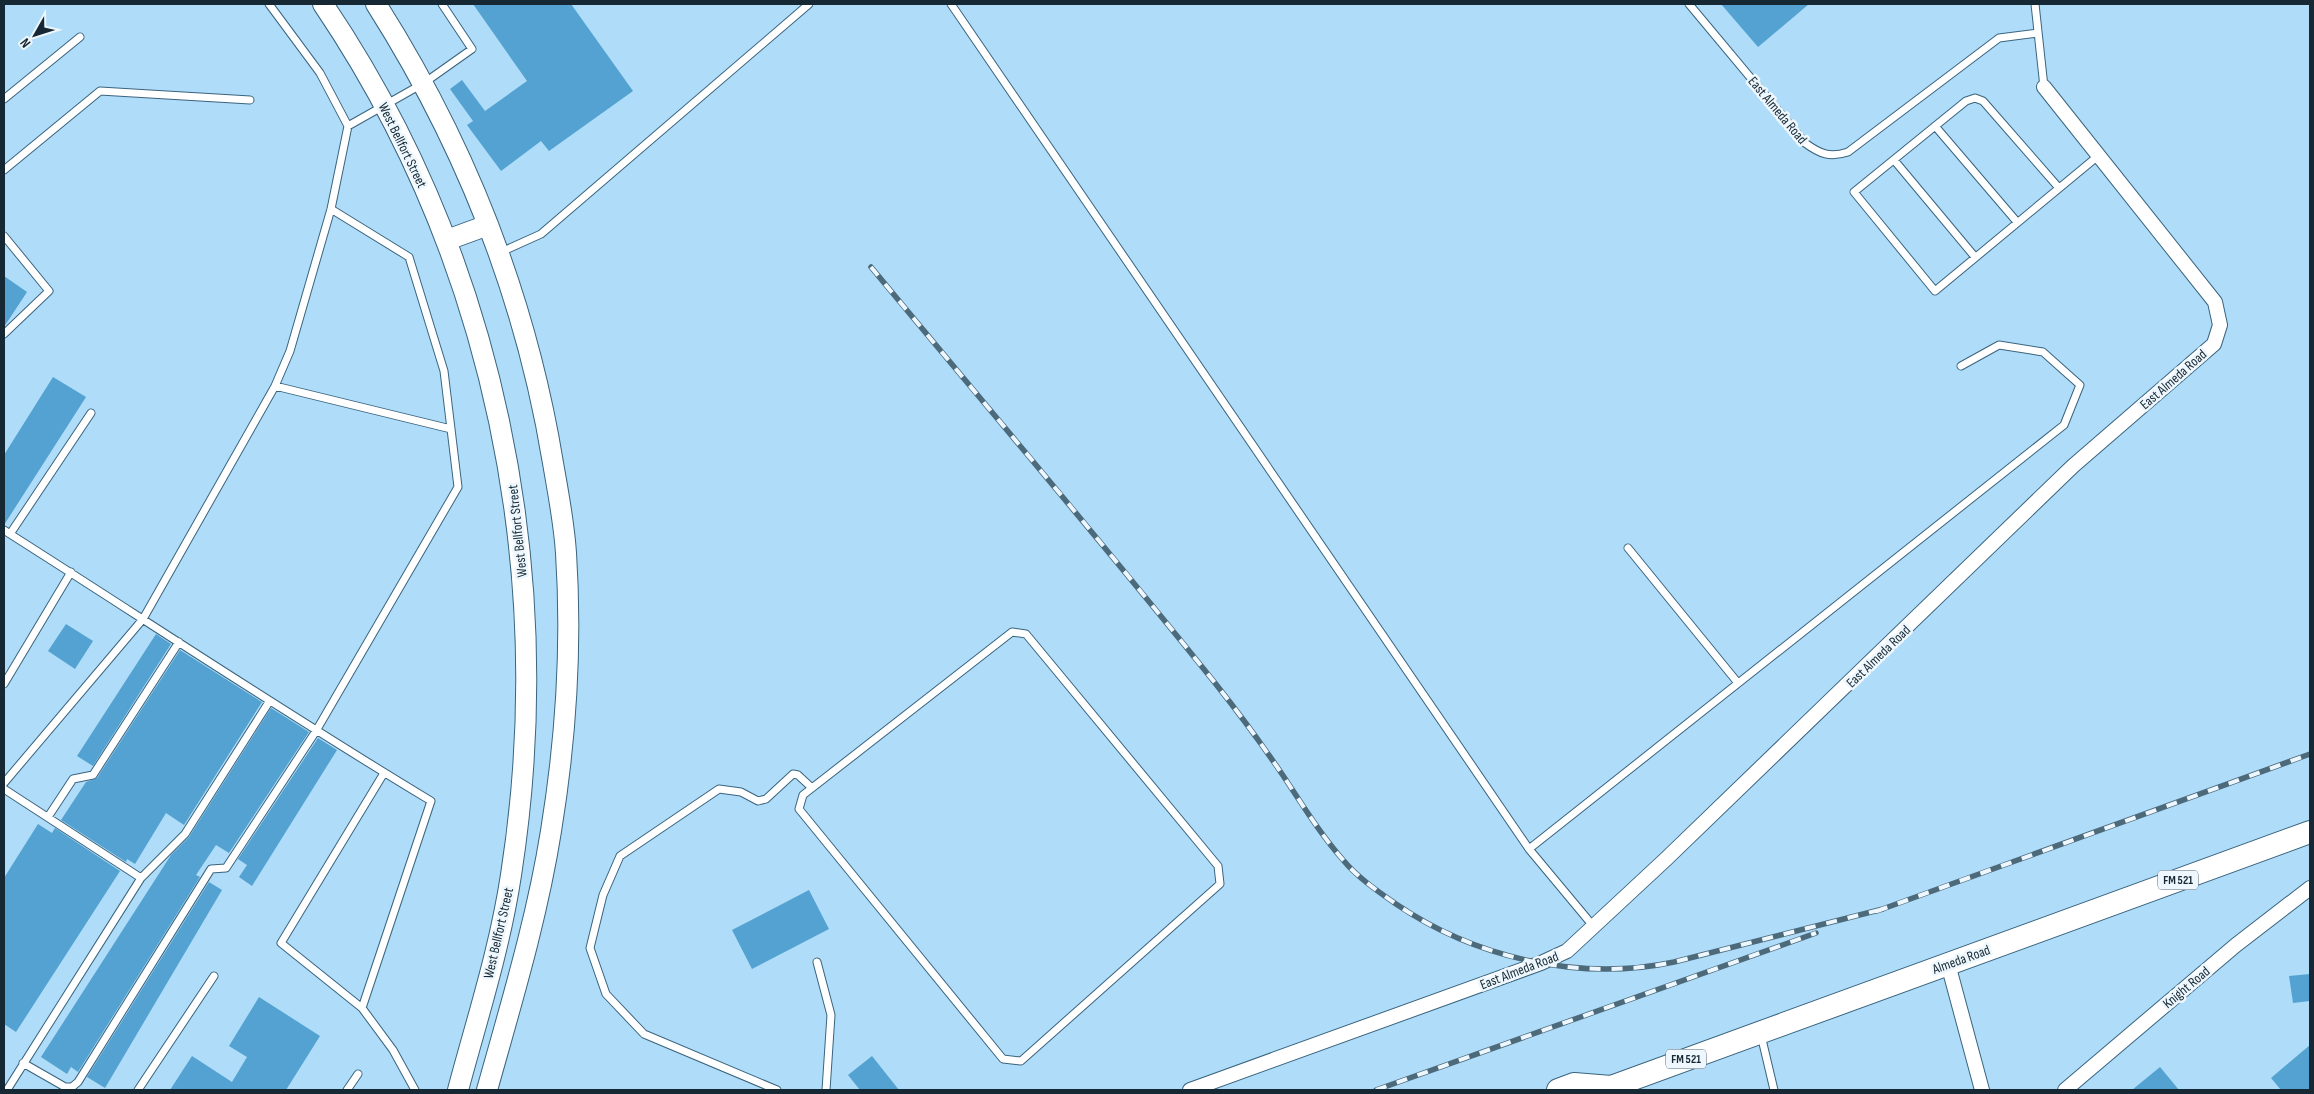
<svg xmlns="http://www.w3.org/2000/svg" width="2314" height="1094" font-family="'Sofia Sans Condensed',sans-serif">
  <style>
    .building { fill: #53a2d1 }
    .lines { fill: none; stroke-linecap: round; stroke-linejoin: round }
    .service-casing { stroke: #3a647e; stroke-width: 9 }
    .minor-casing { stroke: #3a647e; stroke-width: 16 }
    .secondary-casing { stroke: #3a647e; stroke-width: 22 }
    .primary-casing { stroke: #3a647e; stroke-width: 24 }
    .service { stroke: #fff; stroke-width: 7 }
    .minor { stroke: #fff; stroke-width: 14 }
    .secondary { stroke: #fff; stroke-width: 20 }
    .primary { stroke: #fff; stroke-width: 22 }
    .rail-casing { stroke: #4d6a7b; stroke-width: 5.5 }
    .rail { stroke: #eef7fd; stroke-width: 4; stroke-dasharray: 11; stroke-linecap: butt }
    .labels { text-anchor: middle; stroke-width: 5; stroke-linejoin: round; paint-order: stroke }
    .shield { fill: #eef7fd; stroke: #576670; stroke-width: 1 }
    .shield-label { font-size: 12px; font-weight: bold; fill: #162833 }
    .street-label { font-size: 14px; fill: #162833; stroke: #eef7fd }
  </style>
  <rect width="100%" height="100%" fill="#aedcf9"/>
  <!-- building -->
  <path class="building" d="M473,4H571L633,91L549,151L541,141L501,171L467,125L473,121L450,89L462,80L485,111L527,81Z
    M1721,4H1809L1758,47Z
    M4,276L27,292L4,327Z
    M53,377L86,397L4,525V455Z
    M66,624L93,641L75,669L48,651Z
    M156,634L171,644L93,766L77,756Z
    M180,650L262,702L184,825L166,813L135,864L127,859L126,862L61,820L86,782L97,778Z
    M271,708L309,732L229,853L216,845L196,875L200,877L78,1072L71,1067L67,1074L41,1057L171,855L189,837Z
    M318,738L337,750L252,886L239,877L247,865L238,859Z
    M38,824L52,833L55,828L120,871L16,1032L4,1024V878Z
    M209,882L222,890L105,1088L87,1077Z
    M809,890L829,929L752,969L732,930Z
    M2310,974V1001L2293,1003L2289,976Z
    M259,997L320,1036L286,1090H170L192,1056L232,1082L247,1057L229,1046Z
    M2310,1045V1090H2281L2271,1078Z
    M872,1056L899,1090H860L848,1075Z
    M2160,1067L2179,1090H2132Z"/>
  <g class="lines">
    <defs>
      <path id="service" d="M269,4L320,73L348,126
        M442,4L472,49L424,83L348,126L331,209L290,351L275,386L451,429
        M951,4L1529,849L1594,927
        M1689,4L1805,143C1820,154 1830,158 1848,152L1999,38L2038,33
        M2035,4L2044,87
        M4,99L80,37
        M1935,126L2017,222
        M1894,160L1975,257
        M4,170L100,91L250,100
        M2059,188L1983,101L1975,98L1966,101L1854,192L1935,291L2098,156
        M4,236L49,291L4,334
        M499,253L541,234L809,4
        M4,530L10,534L91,413
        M10,534C150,623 288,715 431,801L362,1008
        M1628,548L1738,683
        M1012,632L1026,634L1218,866L1220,884L1021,1061L1003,1059L799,809L803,795Z
        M4,684L71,572
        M384,773L281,943L362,1008L393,1050L415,1090
        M4,783L143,619L275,386
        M4,789L141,878L185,834L269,702
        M48,817L73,779L93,775L179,642
        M1529,849L2064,425L2080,385L2043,352L1999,345L1961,366
        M817,962L831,1015L826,1090
        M1761,1035L1774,1090
        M23,1063L65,1087H72L78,1082L211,869L226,868L316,731L458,487L444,371L409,257L331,209
        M7,1090L141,878
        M138,1090L214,976
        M347,1090L358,1074
        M777,1090L644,1034L606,994L590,948L603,895L620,856L719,789L741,792L758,801L766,799L793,774L798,775L812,788"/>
      <path id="minor" d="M1948,964L1982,1090
        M1190,1090L1541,963L1567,951L1666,859L2073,466L2214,344L2220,325L2215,302L2044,87
        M2065,1090L2236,945L2310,888"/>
      <path id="secondary" d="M323,4C495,258 558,573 511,875C500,948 477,1019 458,1090
        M376,4C465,144 526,299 553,463C558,492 564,522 566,553C572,645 566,739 551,831C537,919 511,1004 487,1090
        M447,240L488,225"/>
      <path id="primary" d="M1558,1090L1574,1084L1611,1087L2310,832"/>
    </defs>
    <!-- service casing -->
    <use href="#service" class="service-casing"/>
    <!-- minor casing -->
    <use href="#minor" class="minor-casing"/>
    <!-- secondary casing -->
    <use href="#secondary" class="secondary-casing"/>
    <!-- primary casing -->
    <use href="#primary" class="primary-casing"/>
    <!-- service -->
    <use href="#service" class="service"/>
    <!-- minor -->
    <use href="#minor" class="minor"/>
    <!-- secondary -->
    <use href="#secondary" class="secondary"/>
    <!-- primary -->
    <use href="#primary" class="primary"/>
    <defs>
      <path id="rail" d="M871,267C986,406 1103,543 1215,683C1238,712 1261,743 1282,774C1302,804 1320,834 1344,861C1357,877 1379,892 1396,904C1475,958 1580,982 1674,962L1883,909
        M1877,911L2310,754
        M1376,1090L1816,933"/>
    </defs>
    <!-- rail casing -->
    <use href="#rail" class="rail-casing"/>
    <!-- rail -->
    <use href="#rail" class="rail"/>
  </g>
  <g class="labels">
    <!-- shield labels -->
    <g class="shield">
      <rect x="2158" y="870.5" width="40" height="19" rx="4"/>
      <rect x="1666" y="1049.5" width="40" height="19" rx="4"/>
    </g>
    <g class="shield-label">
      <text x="2178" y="884">FM 521</text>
      <text x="1686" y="1063">FM 521</text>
    </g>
    <!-- street labels -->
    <g class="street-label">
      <text transform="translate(1778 110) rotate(50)" y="5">East Almeda Road</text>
      <text transform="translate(403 145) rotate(64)" y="5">West Bellfort Street</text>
      <text transform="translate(2173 379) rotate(-41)" y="5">East Almeda Road</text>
      <text transform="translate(517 531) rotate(-96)" y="5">West Bellfort Street</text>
      <text transform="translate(1878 656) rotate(-44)" y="5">East Almeda Road</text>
      <text transform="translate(498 933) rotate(-77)" y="5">West Bellfort Street</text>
      <text transform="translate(1961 959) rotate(-20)" y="5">Almeda Road</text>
      <text transform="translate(1519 970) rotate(-21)" y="5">East Almeda Road</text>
      <text transform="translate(2186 987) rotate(-40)" y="5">Knight Road</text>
    </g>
  </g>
  <!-- border -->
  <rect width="2314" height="1094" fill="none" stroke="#162833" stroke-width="10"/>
  <!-- north arrow -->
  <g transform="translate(35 35) rotate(231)" stroke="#eef7fd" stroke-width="4" paint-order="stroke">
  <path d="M0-4L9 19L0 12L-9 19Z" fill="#162833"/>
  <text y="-8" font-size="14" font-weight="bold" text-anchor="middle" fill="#162833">N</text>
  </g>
</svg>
